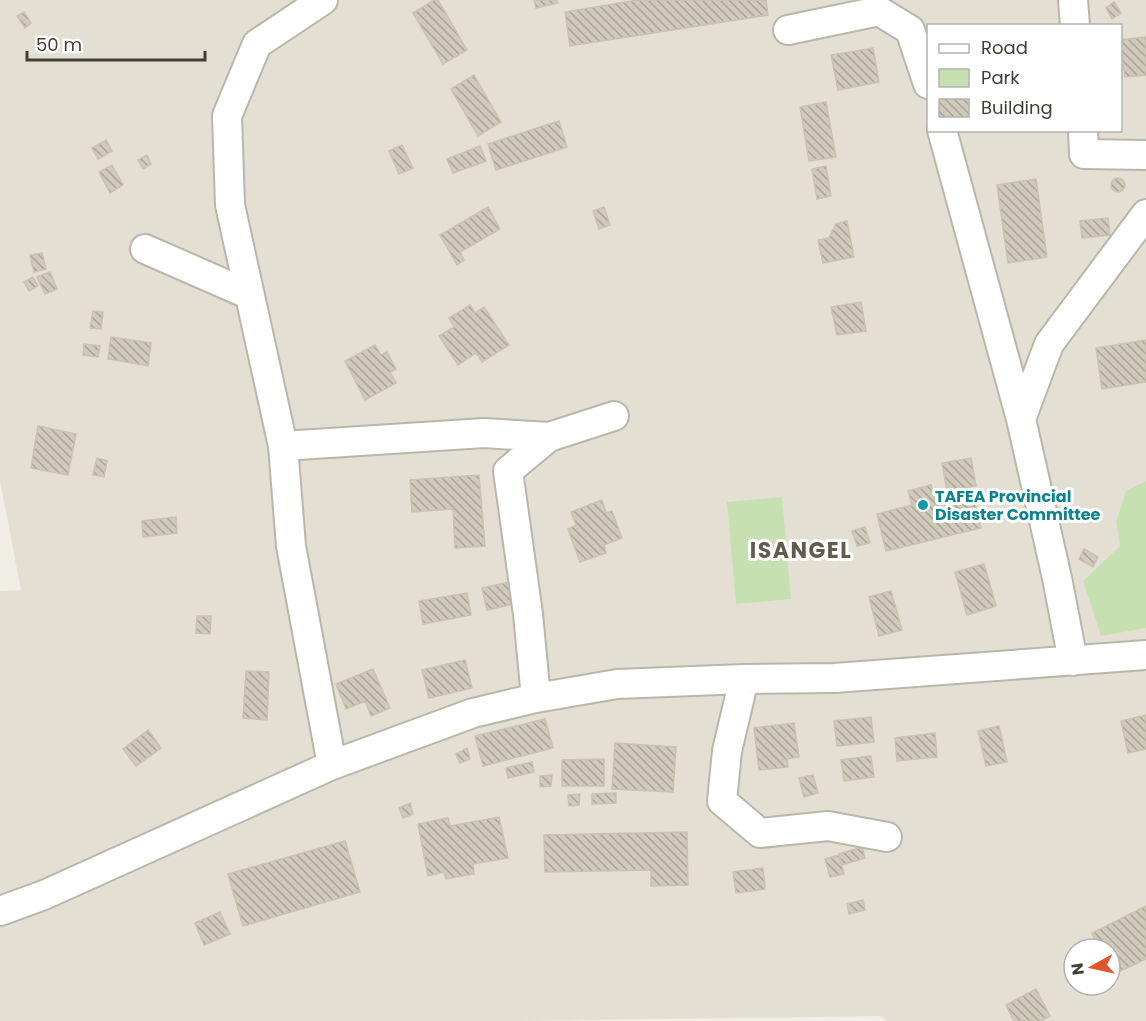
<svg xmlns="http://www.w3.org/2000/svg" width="1146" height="1021" font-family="Poppins,sans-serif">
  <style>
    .residential { fill: #e3e0d3; fill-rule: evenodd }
    .park { fill: #c7e0b2 }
    .building { fill: url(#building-back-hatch); stroke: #cac2b0; stroke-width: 1.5 }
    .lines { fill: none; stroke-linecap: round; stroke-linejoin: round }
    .minor-casing { stroke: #bab6a9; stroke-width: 32 }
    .minor { stroke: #fff; stroke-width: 28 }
    .culture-dot { fill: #0f9aa8; stroke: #fff; stroke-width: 2 }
    .labels { text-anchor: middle; stroke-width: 6; stroke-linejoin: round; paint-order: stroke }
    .culture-label { font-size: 16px; font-weight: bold; fill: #0d838f; stroke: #fff; text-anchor: start }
    .district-label { font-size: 22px; font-weight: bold; letter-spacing: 1.5px; fill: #635c4e; stroke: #fff }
  </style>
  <defs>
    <pattern id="building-back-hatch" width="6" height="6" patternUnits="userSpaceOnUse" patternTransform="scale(1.5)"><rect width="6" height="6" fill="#d0cabc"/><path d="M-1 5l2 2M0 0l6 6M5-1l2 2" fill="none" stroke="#aaa59a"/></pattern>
  </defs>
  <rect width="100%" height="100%" fill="#f0eee5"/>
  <!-- residential -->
  <path class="residential" d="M0,0H1146V1021H887L881,1016L519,1021H0V591L21,590L0,481ZM928,26H1120V130H928ZM1074,949H1110V985H1074Z"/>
  <!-- park -->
  <path class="park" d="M1146,481V628L1101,636L1083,581L1120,546L1116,522L1126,491Z
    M782,497L791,599L736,604L727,502Z"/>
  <!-- building -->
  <path class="building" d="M434,0H438L467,50L443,64L413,13Z
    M534,0H557L558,3L536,8Z
    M638,0H766L768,15L570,46L565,12Z
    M1114,2L1121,13L1112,19L1106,8Z
    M24,12L31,23L25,28L17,16Z
    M1146,37V75L1125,77L1120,40Z
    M873,48L879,82L838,90L831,55Z
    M474,75L501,122L478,136L451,89Z
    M826,102L836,157L809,161L800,107Z
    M559,121L567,147L496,170L488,144Z
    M106,140L112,151L98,159L92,148Z
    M402,145L413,168L399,174L389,151Z
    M480,146L486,161L453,173L447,159Z
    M147,155L151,164L143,169L138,160Z
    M112,165L123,185L110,193L99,172Z
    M826,166L831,196L817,199L812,169Z
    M1111 185a7 7 0 1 1 14 0a7 7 0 1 1-14 0Z
    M1036,179L1047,257L1008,263L997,185Z
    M488,207L500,229L460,252L464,260L457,265L440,235Z
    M604,207L610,225L599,229L593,211Z
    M1108,218L1110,235L1082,238L1080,221Z
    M847,221L854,257L823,263L818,240L829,238L836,224Z
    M42,253L46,269L34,272L30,255Z
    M50,272L57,289L45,294L37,277Z
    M33,277L38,286L29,291L24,282Z
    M861,302L866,331L837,335L831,307Z
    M470,305L475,313L484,307L509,345L482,362L476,353L458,365L439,336L454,327L449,318Z
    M93,311L103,312L101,329L90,328Z
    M111,337L151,343L148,366L108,359Z
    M1146,340V382L1102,389L1096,348Z
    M84,344L100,346L98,357L83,355Z
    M375,345L381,355L387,352L396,369L390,372L396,383L365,400L345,361Z
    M38,426L76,434L68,475L31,468Z
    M97,458L107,461L104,477L93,475Z
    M971,458L976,486L947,491L942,463Z
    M479,475L485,546L455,548L453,509L412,512L410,480Z
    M931,485L935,500L972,491L981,528L886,551L877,514L912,505L908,491Z
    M602,500L606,513L612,511L622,538L604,545L606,553L580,562L568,529L576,525L571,512Z
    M176,517L177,533L143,537L142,521Z
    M865,527L870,543L857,546L852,531Z
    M1084,549L1098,557L1093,567L1079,559Z
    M984,564L996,606L967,615L955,572Z
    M509,582L514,604L487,610L482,588Z
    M891,591L902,630L879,636L869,597Z
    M467,593L471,615L423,624L419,601Z
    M197,616H211L210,634L196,633Z
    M465,660L472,688L429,698L422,670Z
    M373,669L390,708L371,716L365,701L346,709L336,684Z
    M246,671L269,672L267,720L243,718Z
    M1146,715V749L1128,753L1121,721Z
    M871,717L874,742L837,746L834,721Z
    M545,719L553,748L483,766L475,736Z
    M794,723L799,757L787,759L788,767L759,770L754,728Z
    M999,726L1007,762L986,766L978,731Z
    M148,730L161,748L136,766L123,749Z
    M935,733L937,757L897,761L895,738Z
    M615,743L676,747L673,792L612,789Z
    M467,748L470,759L460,763L456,754Z
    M871,756L874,777L844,781L841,760Z
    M604,759V786H562V760Z
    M532,762L534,772L508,778L506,768Z
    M552,775L551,786L540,787V776Z
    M813,775L818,793L804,797L799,778Z
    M616,793V803L592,804V794Z
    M580,794L579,805L569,806L568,795Z
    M410,803L413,814L403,818L399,808Z
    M499,817L508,858L473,864L474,874L446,879L444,872L428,876L418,824L448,818L450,826Z
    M687,832L688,885L651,886V870L545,872L544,835Z
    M345,841L360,892L243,926L228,874Z
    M862,847L865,858L842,865L839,854Z
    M839,855L844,874L830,877L825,859Z
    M763,868L765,889L736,893L733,872Z
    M863,900L865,910L849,914L847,904Z
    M1146,906V959L1112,975L1110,970V949H1100L1092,933Z
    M220,912L230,934L204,945L195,923Z
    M1036,989L1050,1016L1041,1021H1014L1006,1005Z"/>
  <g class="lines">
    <defs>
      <path id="minor" d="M323,0L257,44L227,116L230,205L283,446L291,546L332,765
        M1073,0L1075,26
        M788,30L879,11L910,30L928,84
        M942,130L1021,419L1057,578L1073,661
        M1083,130L1084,154L1146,155
        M145,249L250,295
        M1021,419L1049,344L1146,214
        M283,446L484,433L549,437
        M744,679L727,751L722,801L760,833L828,826L887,837
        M536,698L528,614L508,471L549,437L614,416
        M0,911L44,895L332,765L473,713L536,698L617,684L744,679L834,678L1146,655"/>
    </defs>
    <!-- minor casing -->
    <use href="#minor" class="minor-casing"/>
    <!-- minor -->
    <use href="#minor" class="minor"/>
  </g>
  <!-- markers -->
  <circle class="culture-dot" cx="923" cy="505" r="6"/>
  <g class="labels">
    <!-- culture labels -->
    <g class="culture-label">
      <text x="935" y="502">TAFEA Provincial<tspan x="935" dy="18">Disaster Committee</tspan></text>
    </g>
    <!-- district labels -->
    <g class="district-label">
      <text x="801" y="558">ISANGEL</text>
    </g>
  </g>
  <!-- legend -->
  <rect x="927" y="24" width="195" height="108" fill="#ffffff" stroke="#b3b2ae" stroke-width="1.5"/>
  <rect x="939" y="44" width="30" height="9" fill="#ffffff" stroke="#b3b2ae" stroke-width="1.5"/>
  <text x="981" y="54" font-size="18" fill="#423e35">Road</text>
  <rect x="939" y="69" width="30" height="18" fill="#c7e0b2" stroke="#b3b2ae" stroke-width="1.5"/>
  <text x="981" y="84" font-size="18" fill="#423e35">Park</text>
  <rect x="939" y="99" width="30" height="18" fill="url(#building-back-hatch)" stroke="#b3b2ae" stroke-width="1.5"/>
  <text x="981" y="114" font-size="18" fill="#423e35">Building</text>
  <!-- north arrow -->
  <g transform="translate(1092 967) rotate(262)"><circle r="28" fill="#ffffff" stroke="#b3b2ae" stroke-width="1.5"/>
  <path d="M0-4.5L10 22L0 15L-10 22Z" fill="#e1552b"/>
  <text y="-9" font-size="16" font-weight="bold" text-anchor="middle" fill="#423e35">N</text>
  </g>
  <!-- scale -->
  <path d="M27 51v9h178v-9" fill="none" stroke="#423e35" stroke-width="3"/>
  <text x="36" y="51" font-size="18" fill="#423e35" stroke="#ffffff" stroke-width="4.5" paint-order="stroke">50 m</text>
</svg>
